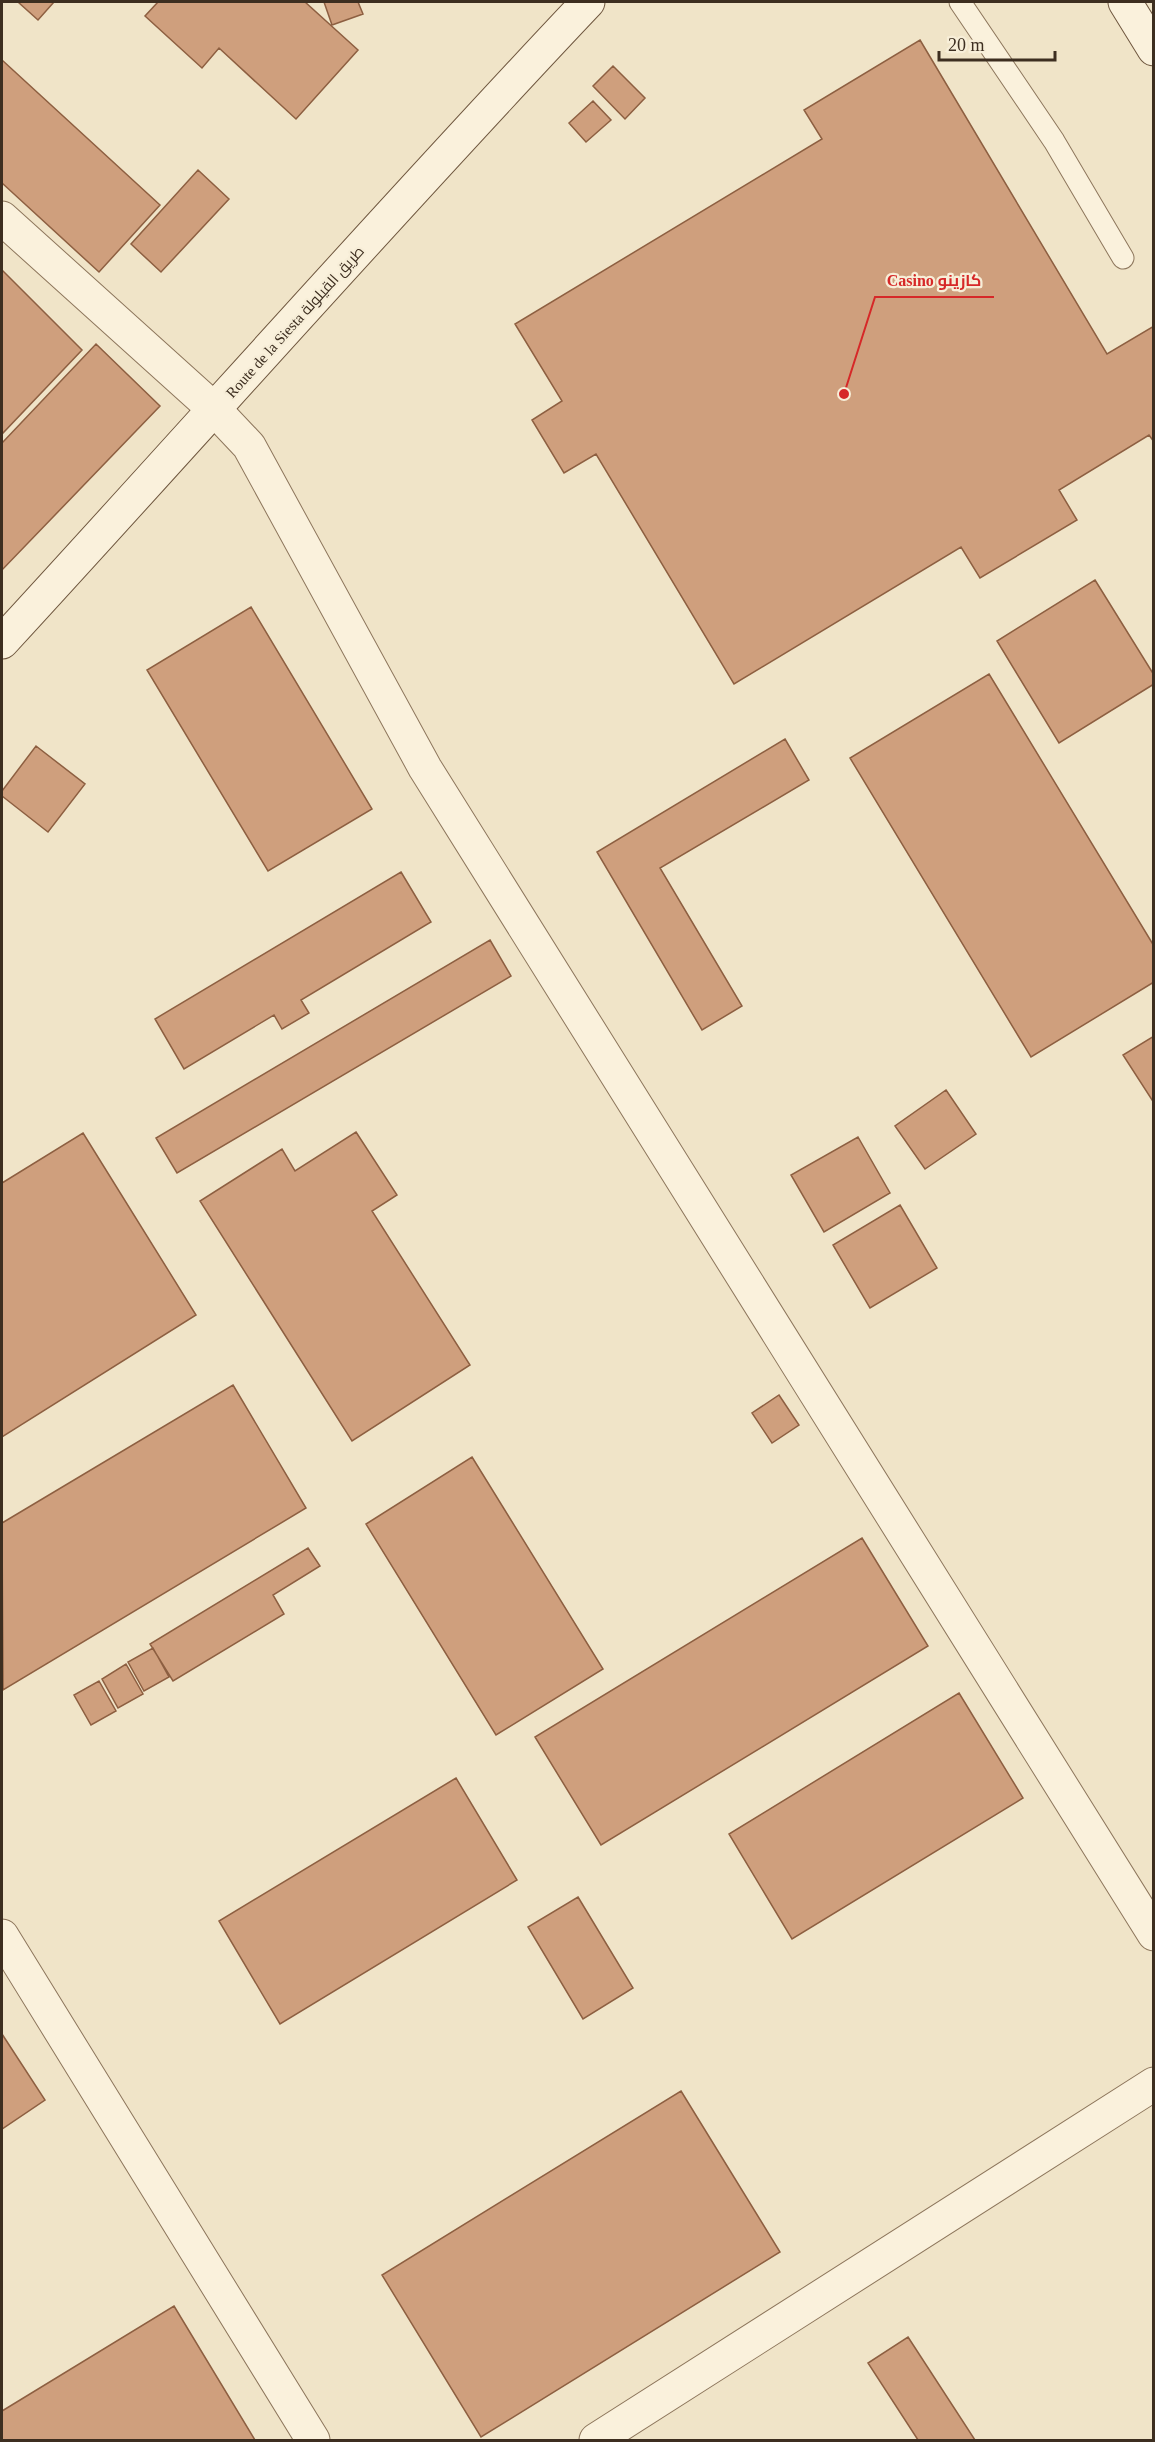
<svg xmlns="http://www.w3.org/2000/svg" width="1155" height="2442" font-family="'Times New Roman',Cairo,serif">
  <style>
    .building { fill: #cf9f7d; stroke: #8d5f41; stroke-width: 1.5 }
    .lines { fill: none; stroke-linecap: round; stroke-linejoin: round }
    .service-casing { stroke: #8d765c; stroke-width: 23 }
    .minor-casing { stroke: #8d765c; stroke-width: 35 }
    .tertiary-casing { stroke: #8d765c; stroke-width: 35 }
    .secondary-casing { stroke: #6f573f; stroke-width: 35 }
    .service { stroke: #faf1dc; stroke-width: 21 }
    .minor { stroke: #faf1dc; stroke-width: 33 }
    .tertiary { stroke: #faf1dc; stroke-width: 33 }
    .secondary { stroke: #faf1dc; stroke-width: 33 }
    .labels { text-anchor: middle; stroke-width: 4.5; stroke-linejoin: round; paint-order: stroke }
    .street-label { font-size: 15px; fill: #3d2e20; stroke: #f7eed8 }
    .leader { fill: none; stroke: #d62828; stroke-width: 2 }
    .callout-dot { fill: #d62828; stroke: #f7eed8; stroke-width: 2 }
    .callout-label { font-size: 16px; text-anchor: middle; font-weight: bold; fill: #d62828; stroke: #f7eed8; stroke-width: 4.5; stroke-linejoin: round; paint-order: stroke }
  </style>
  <rect width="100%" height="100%" fill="#f0e4c8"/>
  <!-- building -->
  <path class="building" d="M18,2H54L38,20Z
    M158,2H305L358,50L296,119L219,48L202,68L145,16Z
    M324,2H358L363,14L332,25Z
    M920,40L1107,354L1154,326V442L1149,435L1059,490L1077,520L980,578L961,547L734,684L596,454L564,473L532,420L562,401L515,324L822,139L804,110Z
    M2,60L160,205L99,272L2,183Z
    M613,66L645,98L625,119L593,86Z
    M593,101L611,120L586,142L569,123Z
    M198,170L229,199L161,272L131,244Z
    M2,270L82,350L2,434Z
    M96,344L160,406L2,570V443Z
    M1095,580L1154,675V684L1059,743L997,641Z
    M251,607L372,809L268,871L147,670Z
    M989,674L1154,946V982L1031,1057L850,758Z
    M785,739L809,780L660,868L742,1006L702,1030L597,852Z
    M36,746L85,784L48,832L2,796V791Z
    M401,872L431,922L301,1000L309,1013L282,1029L274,1015L184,1069L155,1019Z
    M490,940L511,976L177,1173L156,1138Z
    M1154,1036V1103L1123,1055Z
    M946,1090L976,1134L925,1169L895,1126Z
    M356,1132L397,1195L372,1211L470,1365L352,1441L200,1201L282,1149L295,1171Z
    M83,1133L196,1315L2,1437V1183Z
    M858,1137L890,1193L824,1232L791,1175Z
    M900,1205L937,1268L870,1308L833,1245Z
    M233,1385L306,1508L3,1690L2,1523Z
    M779,1395L799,1425L772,1443L752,1413Z
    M472,1457L603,1669L496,1735L366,1524Z
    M862,1538L928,1646L601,1845L535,1737Z
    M308,1548L320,1566L273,1595L284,1614L173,1681L150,1644Z
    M153,1648L169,1677L144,1691L128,1662Z
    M126,1664L143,1694L118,1708L102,1679Z
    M99,1681L116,1711L91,1725L74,1695Z
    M959,1693L1023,1798L792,1939L729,1834Z
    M456,1778L517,1880L280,2024L219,1921Z
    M578,1897L633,1988L583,2019L528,1927Z
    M2,2034L45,2100L2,2129Z
    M681,2091L780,2252L481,2437L382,2275Z
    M174,2306L255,2440H2V2411Z
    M908,2337L975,2440H918L868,2363Z"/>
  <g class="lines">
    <defs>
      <path id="service" d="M960,2L1054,141L1123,258"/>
      <path id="minor" d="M2,218L215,410
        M2,1936L313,2440
        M596,2440L1154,2084"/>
      <path id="tertiary" d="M215,410L249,446L425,768L1154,1934"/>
      <path id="secondary" d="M1125,2L1154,49
        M2,642C198,429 389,212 588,2"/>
    </defs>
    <!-- service casing -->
    <use href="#service" class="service-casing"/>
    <!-- minor casing -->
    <use href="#minor" class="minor-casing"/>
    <!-- tertiary casing -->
    <use href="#tertiary" class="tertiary-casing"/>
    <!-- secondary casing -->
    <use href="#secondary" class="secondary-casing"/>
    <!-- service -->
    <use href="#service" class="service"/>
    <!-- minor -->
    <use href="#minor" class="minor"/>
    <!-- tertiary -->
    <use href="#tertiary" class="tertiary"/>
    <!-- secondary -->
    <use href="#secondary" class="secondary"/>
  </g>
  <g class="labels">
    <!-- street labels -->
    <g class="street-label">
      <text transform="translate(295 322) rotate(-48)" y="5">Route de la Siesta طريق القيلولة</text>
    </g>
  </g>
  <!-- callouts -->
  <path class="leader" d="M844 394L875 297H994"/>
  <circle class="callout-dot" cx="844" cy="394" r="6"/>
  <g class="callout-label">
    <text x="934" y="286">Casino كازينو</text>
  </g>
  <!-- border -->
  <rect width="1155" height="2442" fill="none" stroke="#3d2e20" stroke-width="6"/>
  <!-- scale -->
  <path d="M939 51v9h116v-9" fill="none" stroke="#3d2e20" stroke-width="3"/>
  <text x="948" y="51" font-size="18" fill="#3d2e20" stroke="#f7eed8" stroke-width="4.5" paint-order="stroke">20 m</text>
</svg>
